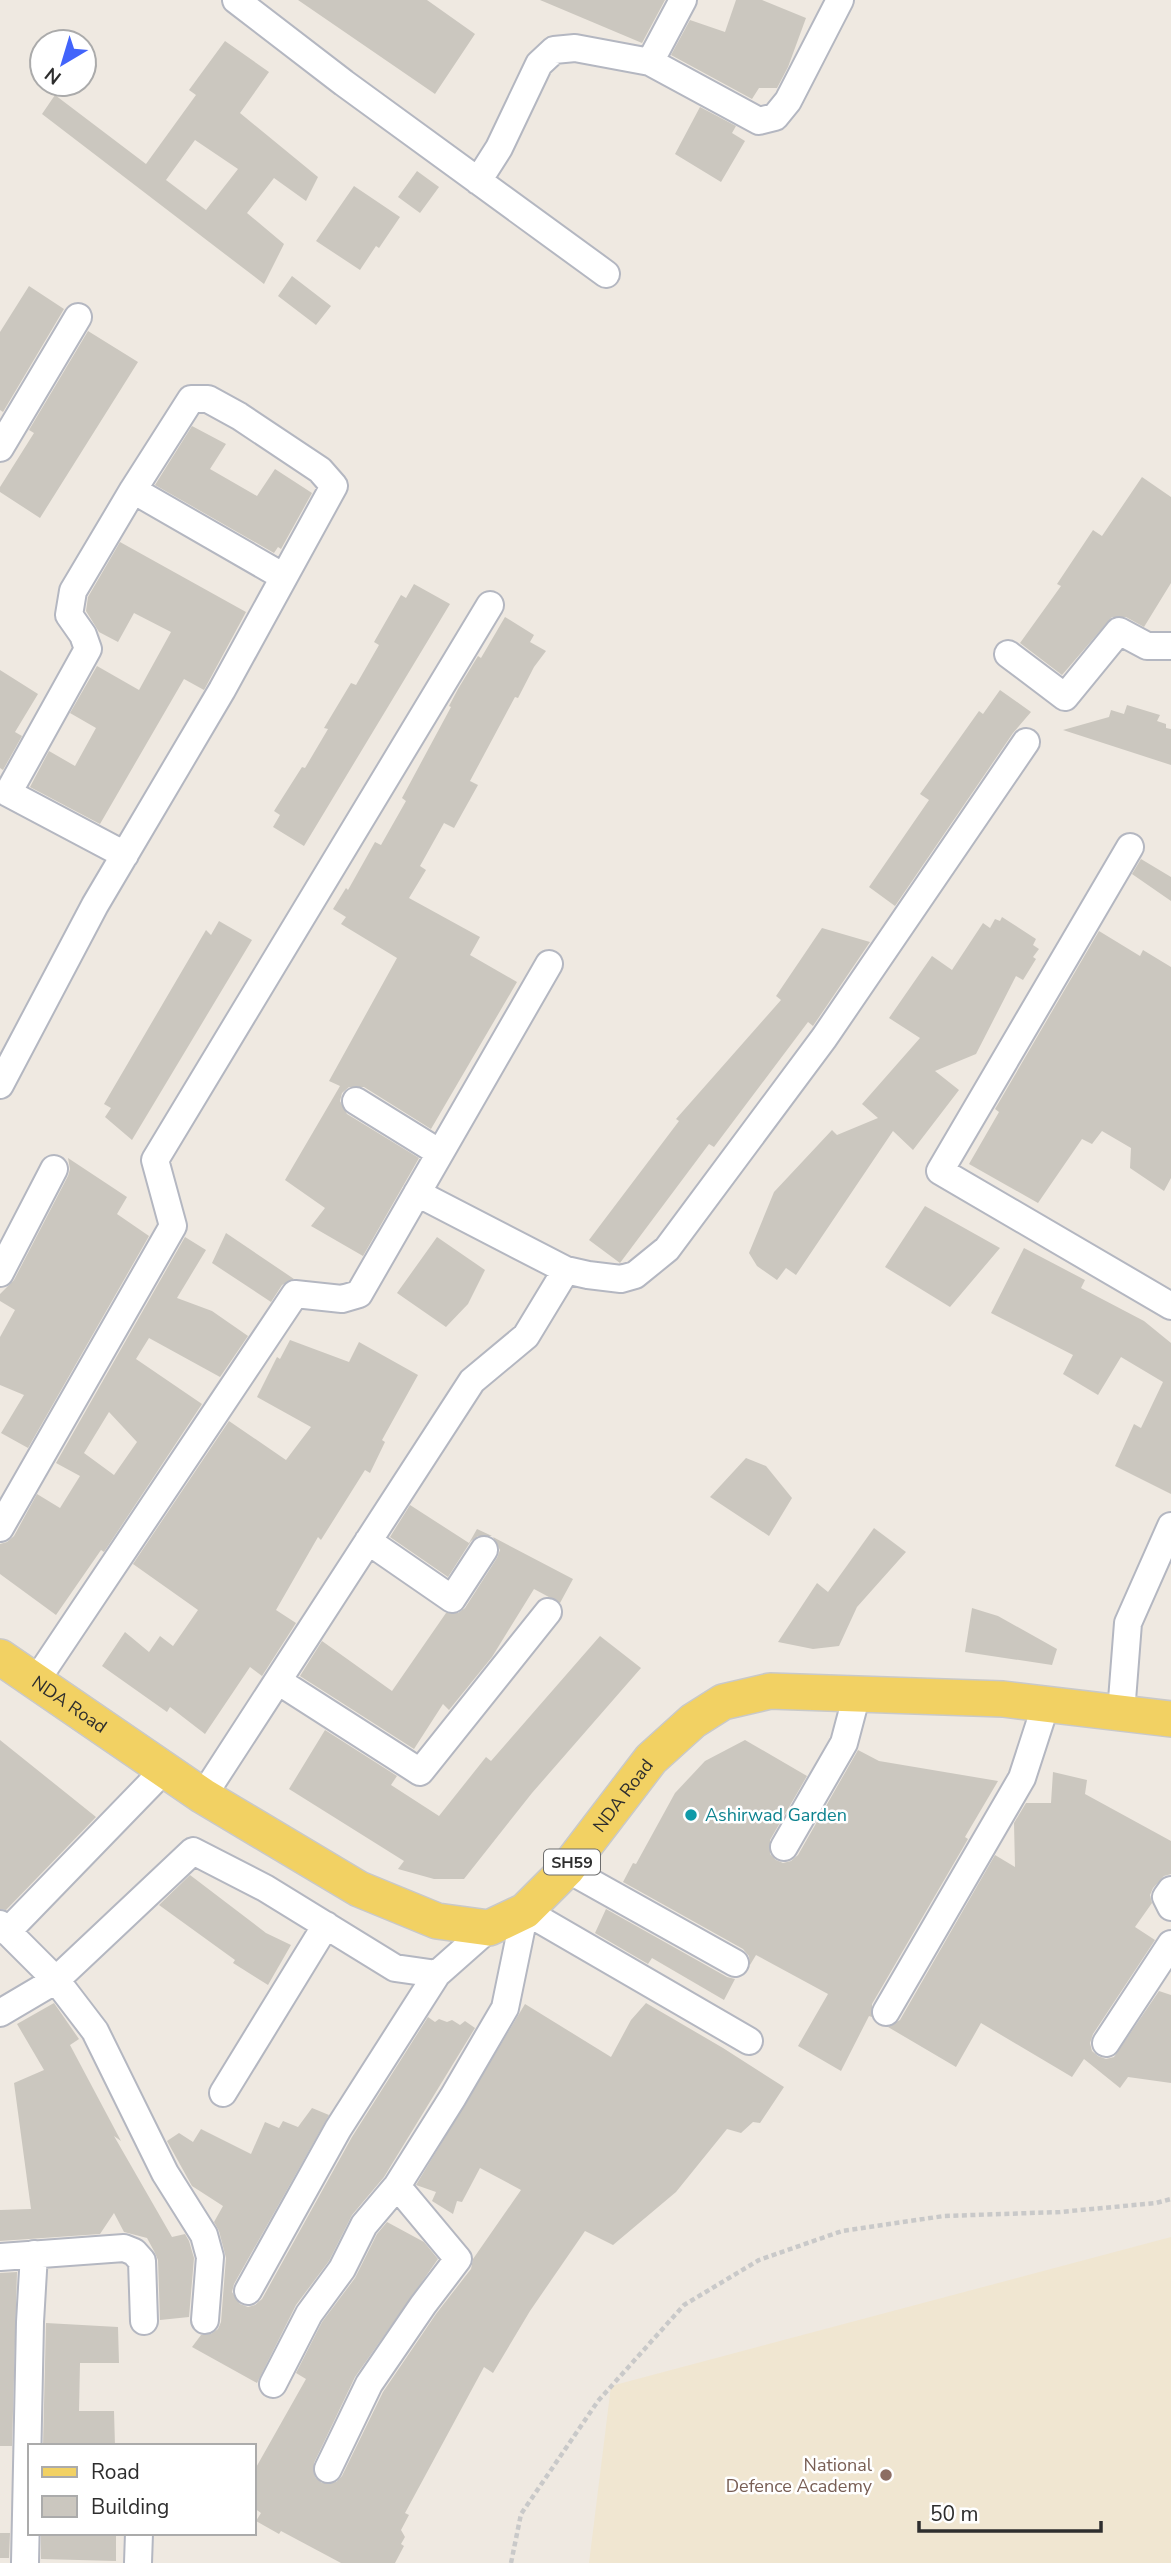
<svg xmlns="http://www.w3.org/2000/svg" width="1171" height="2563" font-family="'Nunito Sans',sans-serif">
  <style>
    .education { fill: #f0e6d1 }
    .building { fill: #cbc7bf; fill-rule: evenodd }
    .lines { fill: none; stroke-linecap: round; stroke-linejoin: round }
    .minor-casing { stroke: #b4b7c1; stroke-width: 30 }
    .major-casing { stroke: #c9c9c9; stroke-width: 38 }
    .path { stroke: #c9c9c9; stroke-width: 4.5; stroke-dasharray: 5 3.5; stroke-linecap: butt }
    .minor { stroke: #fff; stroke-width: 26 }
    .major { stroke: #f2d163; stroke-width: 35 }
    .culture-dot { fill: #0f9aa8; stroke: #fff; stroke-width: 2.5 }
    .education-dot { fill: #8d6e63; stroke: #fff; stroke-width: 2.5 }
    .labels { text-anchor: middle; stroke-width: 5; stroke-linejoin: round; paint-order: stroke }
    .shield { fill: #fff; stroke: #6d6d6d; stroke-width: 2 }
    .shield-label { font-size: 16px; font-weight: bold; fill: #2e2e2e }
    .street-label { font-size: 18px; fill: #2e2e2e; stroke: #fff }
    .culture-label { font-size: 18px; fill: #0d838f; stroke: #fff; text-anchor: start }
    .education-label { font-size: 18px; fill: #785e54; stroke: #fff; text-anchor: end }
  </style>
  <rect width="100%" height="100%" fill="#efe9e1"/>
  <!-- education -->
  <path class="education" d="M1171,2237V2563H589L611,2386Z"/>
  <!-- building -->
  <path class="building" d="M298,0H427L475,34L435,94Z
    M540,0H665L642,43Z
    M736,0H762L806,18L788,67L777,88H759L752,99L671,55L690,20L725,32Z
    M225,41L269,72L240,113L318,177L306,201L274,178L247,213L284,244L264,284L42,114L55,95L146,164L196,95L189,90ZM195,140L238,169L206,210L166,180Z
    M700,107L736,126L732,133L745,141L721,182L675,154Z
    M417,171L439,187L420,213L398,197Z
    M354,186L400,217L379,248L376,246L360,270L316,241Z
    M292,276L331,306L316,325L278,296Z
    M29,286L64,309L3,412L0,410V332Z
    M88,331L138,362L40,518L0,492V487L34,433L29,430Z
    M192,426L226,444L210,469L257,496L275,469L312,493L281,549L278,547L274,553L155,485Z
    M1142,477L1171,497V583L1144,627L1126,617H1112L1062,675L1020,643L1061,586L1057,584L1093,530L1102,536Z
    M120,542L246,612L204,690L184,679L100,824L30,787L49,751L75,766L96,728L70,713L97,666L139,690L171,632L134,613L118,642L99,632L86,611L88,597Z
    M414,584L450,604L304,846L273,827L280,815L274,811L302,767L305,768L328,729L324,728L351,683L356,685L379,645L374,642L401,595L406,598Z
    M505,617L534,635L530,642L546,651L534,667L518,698L515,697L470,781L478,785L454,828L444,823L420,866L426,870L409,898L480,937L470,955L517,982L431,1129L364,1087H349L342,1093L340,1101L347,1114L419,1158L363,1256L311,1226L325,1208L285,1180L340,1086L329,1081L397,958L341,924L346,917L333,909L346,888L348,890L375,842L381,845L406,801L402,798L451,707L449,706L458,689L478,656L481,658Z
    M0,670L38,694L15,732L22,736L3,770L0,768Z
    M1000,690L1031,712L1013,733L895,906L869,887L929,800L920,794L979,711L983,714Z
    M1127,705L1160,715L1157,721L1166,724V728L1171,729V765L1063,730L1109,717L1111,710L1124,714Z
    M1141,859L1171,877V901L1132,874Z
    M1002,917L1036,939L1033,945L1039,949L1033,957L1036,959L1023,980L1016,976L976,1054L935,1071L959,1090L913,1150L893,1131L796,1275L786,1268L777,1280L757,1266L749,1253L774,1192L832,1130L837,1135L878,1118L862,1104L920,1038L889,1018L932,956L952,970L983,923L990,928L995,919L1000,921Z
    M219,921L252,940L132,1140L105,1117L111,1108L104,1104L206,930L211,935Z
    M822,928L870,942L813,1026L808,1022L714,1147L709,1144L620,1263L589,1240L679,1121L676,1119L781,1000L776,996Z
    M1099,931L1140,956L1143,950L1171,967V1178L1164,1191L1130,1168L1131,1148L1102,1131L1092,1144L1082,1139L1038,1203L969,1164L999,1112L995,1109Z
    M68,1158L127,1197L117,1214L149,1236L28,1448L1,1433L24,1395L0,1385V1337L15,1310L0,1301V1294L14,1280L68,1176L70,1169Z
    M925,1206L1000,1248L950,1307L885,1267Z
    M226,1233L294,1279L282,1285L271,1302L212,1263Z
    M185,1237L206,1250L177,1298L212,1311L248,1336L220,1377L149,1338L136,1359L202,1404L104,1552L101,1550L56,1615L0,1574V1544L7,1542L14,1536L37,1494L60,1508L80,1476L56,1463ZM109,1412L137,1442L114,1475L84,1453Z
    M437,1237L485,1270L468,1304L446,1327L397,1293Z
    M1024,1248L1085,1280L1081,1288L1144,1321L1171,1343V1494L1115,1466L1134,1424L1141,1428L1163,1382L1121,1357L1098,1395L1063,1374L1073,1355L991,1313Z
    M290,1340L349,1362L359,1342L418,1375L382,1440L385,1442L370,1473L365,1470L321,1540L318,1537L276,1610L296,1623L262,1676L250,1667L205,1734L170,1707L167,1712L102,1666L125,1632L149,1652L160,1636L173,1646L198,1610L133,1564L229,1421L286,1460L311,1427L257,1397L277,1357L280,1359Z
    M746,1458L766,1466L792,1498L769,1536L710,1497Z
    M410,1505L469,1543L477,1529L492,1536H478L471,1541L448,1577L390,1537Z
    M874,1528L906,1552L857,1607L839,1646L813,1649L778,1642L817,1583L828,1592Z
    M493,1537L573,1579L560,1603L534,1589L492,1657L449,1710L443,1704L414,1749L300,1676L322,1641L392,1691L446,1613H458L465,1608L497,1558L500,1550Z
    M972,1608L998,1616L1057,1649L1052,1665L965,1652Z
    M600,1636L641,1668L532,1793L464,1879H434L398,1869L404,1861L289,1789L325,1730L397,1776L391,1785L439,1816L486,1757L491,1761Z
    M0,1740L96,1817L6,1910L0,1909Z
    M745,1740L807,1776L770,1840V1854L776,1860L783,1863L791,1861L798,1855L858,1750L879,1761L998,1781L965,1837L968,1839L872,2004V2017L869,2016L841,2071L798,2046L828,1994L756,1955L750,1965L749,1956L743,1949L623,1882L633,1863L636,1864L675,1793L705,1761Z
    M1053,1772L1087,1780L1085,1794L1171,1841V1874L1164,1876L1153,1888L1150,1895L1152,1903L1135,1927L1155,1940L1093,2034L1090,2043L1092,2051L1098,2056L1106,2059L1114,2057L1159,1991L1171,1995V2083L1128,2077L1120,2088L1084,2059L1072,2077L981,2023L956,2067L888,2027L900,2020L995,1855L1015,1867L1014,1823L1026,1803H1051Z
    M190,1875L266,1933L291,1945L268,1985L233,1963L235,1960L159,1905Z
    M606,1909L727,1977L735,1979L724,2000L652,1958L648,1964L595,1933Z
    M54,2003L79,2039L70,2045L121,2141L114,2136L172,2237L185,2234L189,2241L194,2258L189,2317L160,2320L158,2260L154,2251L147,2238L124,2232L114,2213L100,2234L0,2241V2210L31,2209L14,2083L44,2070L17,2024Z
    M646,2003L723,2048L784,2087L760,2123L753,2122L741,2133L727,2129L676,2192L613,2245L585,2231L530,2311L493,2373L484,2367L405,2513L409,2515L401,2530L405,2537L401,2544L404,2546L395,2563H341L281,2531L279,2534L256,2521L261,2513L254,2508V2471L306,2379L296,2373L322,2322L355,2278L377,2234L387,2222L424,2242L438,2259L355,2377L314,2463L315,2477L322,2483L336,2482L342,2476L383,2392L436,2314L471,2269L473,2259L521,2190L480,2168L462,2202L457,2201L453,2214L432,2201L436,2192L416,2185L525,2004L611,2057L631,2020Z
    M428,2017L435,2022L439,2019L447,2022L452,2020L460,2025L465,2021L475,2028L384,2177L352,2215L329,2261L296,2305L257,2383L192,2347L201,2335L211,2334L218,2329L221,2322L226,2258L219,2231L214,2222L223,2206L192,2186L167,2141L179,2133L193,2142L201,2129L251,2154L265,2122L279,2128L283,2121L298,2127L312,2108L329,2115L234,2284L232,2292L240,2304L248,2307L255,2305L262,2299L352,2137Z
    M17,2272L12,2446H0V2273Z
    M46,2323L118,2327L119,2363H80L79,2411H114L115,2446H43Z
    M0,2533H10L9,2558H0Z
    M41,2533H116V2561L41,2559Z"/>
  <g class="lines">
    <defs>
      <path id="minor" d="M236,0L344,83L606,274
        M650,62L683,0
        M478,181L499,148L539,64L554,50L575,48L650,62L759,121L775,117L788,101L840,0
        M0,448L78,317
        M1008,654L1065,697L1119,631L1147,646H1171
        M1130,847L940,1171L1171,1306
        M125,855L8,793L88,649L83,635L69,615L73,591L133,490
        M0,1085L95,905L222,690L334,486L320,470L239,416L208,399H191L133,490L284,577
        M356,1101L440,1153
        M417,1193L566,1270L588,1275L621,1279L635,1275L667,1249L824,1038L1026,742
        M0,1273L54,1169
        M0,1528L173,1226L155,1160L490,605
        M368,1541L452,1599L484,1550
        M36,1681L295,1294L342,1299L359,1294L549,964
        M278,1681L420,1772L548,1612
        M1121,1713L1128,1623L1171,1526
        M203,1796L472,1381L526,1336L566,1270
        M784,1847L844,1743L857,1694
        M567,1869L735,1963
        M1171,1890L1166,1897L1171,1907
        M0,1924L56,1980L95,2031L165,2173L204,2235L210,2257L205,2320
        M7,1932L165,1769
        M886,2012L1022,1778L1046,1704
        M0,2013L56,1980L193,1851L265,1888L395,1968L437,1974L489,1928
        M1106,2043L1171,1944
        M223,2093L326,1925
        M0,2257L124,2248L134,2252L142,2261L144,2321
        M248,2291L338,2129L437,1974
        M273,2384L309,2314L342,2269L364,2225L397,2186L453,2097L505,2008L525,1911L749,2041
        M328,2469L369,2384L423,2305L458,2259L397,2186
        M25,2563L30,2322L34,2254
        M138,2563L139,2533"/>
      <g id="major">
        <path id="s1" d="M0,1657L203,1796L359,1889L437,1921L489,1928L525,1911L567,1869L651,1759L693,1721L723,1702L770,1691L1003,1699L1171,1719"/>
      </g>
    </defs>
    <!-- minor casing -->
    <use href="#minor" class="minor-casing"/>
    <!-- major casing -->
    <use href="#major" class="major-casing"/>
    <!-- path -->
    <path class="path" d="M511,2563L521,2514L598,2401L684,2305L759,2260L842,2231L944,2216L1060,2212L1156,2203L1171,2199"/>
    <!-- minor -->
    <use href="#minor" class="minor"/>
    <!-- major -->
    <use href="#major" class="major"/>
  </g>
  <!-- markers -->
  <circle class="culture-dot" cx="691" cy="1815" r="7"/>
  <circle class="education-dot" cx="886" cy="2475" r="7"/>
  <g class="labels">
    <!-- shield labels -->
    <rect class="shield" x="544" y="1849.5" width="56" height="25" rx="5"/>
    <g class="shield-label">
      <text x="572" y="1868">SH59</text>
    </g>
    <!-- street labels -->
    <g class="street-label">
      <text dy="6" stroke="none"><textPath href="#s1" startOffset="84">NDA Road</textPath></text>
      <text dy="6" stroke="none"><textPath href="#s1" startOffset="756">NDA Road</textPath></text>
    </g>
    <!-- culture labels -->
    <g class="culture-label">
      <text x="705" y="1821">Ashirwad Garden</text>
    </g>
    <!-- education labels -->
    <g class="education-label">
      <text x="872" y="2471">National<tspan x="872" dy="21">Defence Academy</tspan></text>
    </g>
  </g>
  <!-- legend -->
  <rect x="28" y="2444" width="228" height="91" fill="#ffffff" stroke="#ababab" stroke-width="2"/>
  <rect x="42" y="2467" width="35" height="10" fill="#f2d163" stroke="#ababab" stroke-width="2"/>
  <text x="91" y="2479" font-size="21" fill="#2e2e2e">Road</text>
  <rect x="42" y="2496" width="35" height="21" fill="#cbc7bf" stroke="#ababab" stroke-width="2"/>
  <text x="91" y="2514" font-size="21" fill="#2e2e2e">Building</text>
  <!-- north arrow -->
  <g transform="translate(63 63) rotate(218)"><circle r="33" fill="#ffffff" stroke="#ababab" stroke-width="2"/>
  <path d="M0-5L12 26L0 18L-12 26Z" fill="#4264fb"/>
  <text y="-10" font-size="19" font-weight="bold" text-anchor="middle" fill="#2e2e2e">N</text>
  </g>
  <!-- scale -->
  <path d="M919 2521v10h182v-10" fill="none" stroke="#2e2e2e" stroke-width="3.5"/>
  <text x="930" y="2521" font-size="21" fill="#2e2e2e" stroke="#ffffff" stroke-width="5" paint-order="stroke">50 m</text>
</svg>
